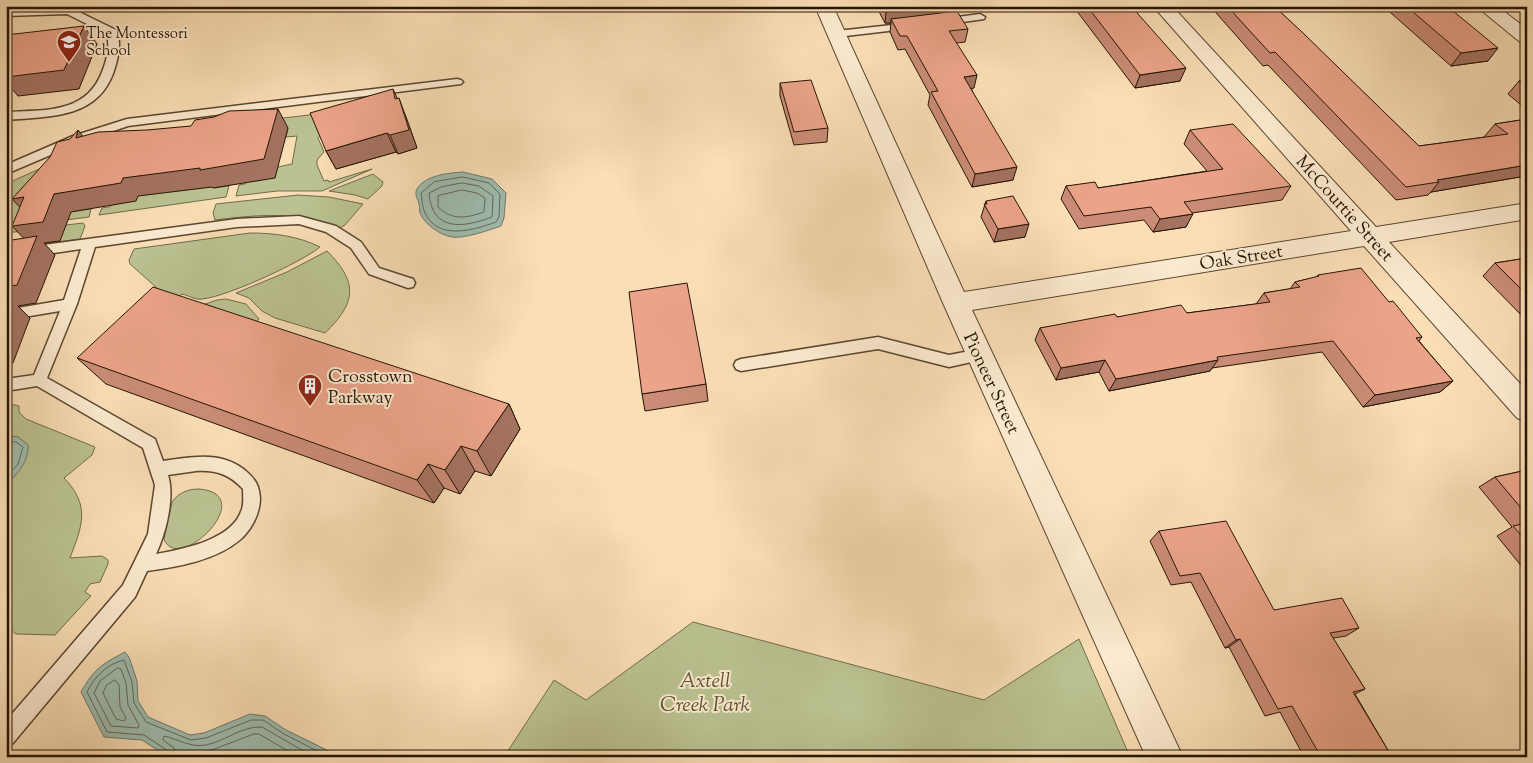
<svg xmlns="http://www.w3.org/2000/svg" width="1533" height="763" font-family="'Sorts Mill Goudy',serif">
  <style>
    .green { fill: #bbc291; stroke: #706c4a }
    .water { fill: #9ebcaf; stroke: #6e796a }
    .lines { fill: none; stroke-linecap: round; stroke-linejoin: round }
    .shore { stroke: #626858; stroke-width: 1 }
    .service-casing { stroke: #5b472f; stroke-width: 3 }
    .minor-casing { stroke: #5b472f; stroke-width: 2 }
    .service { fill: #fcead0; fill-rule: evenodd }
    .minor { fill: #fcead0; fill-rule: evenodd }
    .wall { fill: #ca8c76; stroke: #261502 }
    .shaded-wall { fill: #a47260; stroke: #261502 }
    .building { fill: #eba389; stroke: #261502 }
    .labels { text-anchor: middle; stroke-width: 4; stroke-linejoin: round; paint-order: stroke }
    .far-poi-label { font-size: 15px; fill: #261502; stroke: #fcead0; text-anchor: start }
    .street-label { font-size: 18px; fill: #261502; stroke: #fcead0 }
    .poi-label { font-size: 18px; fill: #261502; stroke: #fcead0; text-anchor: start }
    .near-park-label { font-size: 21px; font-style: italic; fill: #5a5234; stroke: #fcead0 }
  </style>
  <rect width="100%" height="100%" fill="#fadeb6"/>
  <filter id="stains"><feTurbulence type="fractalNoise" baseFrequency=".004" numOctaves="4"/><feColorMatrix values="0 0 0 0 .2 0 0 0 0 .09 0 0 0 0 .02 0 0 0 .5 -.17"/></filter>
  <radialGradient id="worn" r=".72"><stop offset=".6" stop-color="#630" stop-opacity="0"/><stop offset="1" stop-color="#630" stop-opacity=".3"/></radialGradient>
  <!-- green -->
  <path class="green" d="M342,111L318,138L324,152L317,160V165L324,181L328,180L329,182L372,169L322,191H277L236,196L239,185L245,184V182L278,167L292,164L297,136L286,137L288,128L259,121Z
    M68,156L75,211L91,209L89,217L34,224L32,230L6,233V184Z
    M373,174L383,182L382,186L368,199L355,195L329,191Z
    M213,186L214,188L229,186L226,197L99,215L102,208L109,207L139,188Z
    M298,195L329,197L363,204L345,225L338,229C299,210 256,215 215,220L213,213L216,204Z
    M83,223L85,226L80,239L34,245L41,228Z
    M250,233C274,233 298,236 320,247C304,261 217,302 197,299C192,298 187,295 182,294L177,298L166,296L130,264L129,260L134,249Z
    M327,251C359,283 356,303 325,333L275,318L262,311L249,298L236,293L287,272Z
    M226,299L246,304L259,319L243,336L199,306L217,300Z
    M6,403L19,406V412L26,419L95,447L92,455L64,478C91,506 82,526 70,558L102,556L108,560V564L100,582L90,584L85,592L91,596L87,600L55,635L16,634L6,626V484C20,473 24,462 28,445L18,437L6,436Z
    M199,489C261,494 178,576 164,539L172,502C178,493 188,489 199,489Z
    M693,622L984,700L1079,639L1130,757H504L554,680L586,700Z"/>
  <!-- water -->
  <path class="water" d="M463,172L492,179L506,193L504,218L501,226C489,230 464,239 452,237C440,235 426,225 421,215C419,212 420,207 419,204C418,199 414,194 417,189C425,175 449,173 463,172Z
    M6,436L18,437L28,445C29,461 18,474 6,484Z
    M125,652L129,657L137,681L138,701L148,717L190,735L204,733L250,714L265,716L286,730L341,757H168L142,740L104,737L81,692C94,669 102,664 125,652Z"/>
  <g class="lines">
    <!-- shore -->
    <path class="shore" d="M463,177L489,183L500,194L499,217L496,222C474,230 438,241 425,213C422,207 422,199 421,193L434,182Z
      M462,183L479,186L493,196L492,217C463,228 432,232 429,193L441,187Z
      M462,190L477,193L485,198L484,212C466,218 453,221 438,207V196Z
      M6,441L16,442L23,447L18,464L6,478
      M118,668L121,669L126,683L128,705L139,725L138,728L111,726L94,693L100,681Z
      M115,680L119,685L120,707L126,718L124,721L116,719L103,693L106,686Z
      M170,757L168,751L144,735L107,732L87,692C95,676 107,664 124,660L132,682L134,703L146,722L191,740L206,738L251,720H263L284,734L329,757
      M176,757L174,748L163,740L164,736C178,739 191,748 206,745C226,741 241,726 262,727L314,757
      M184,757L186,753L209,751L254,734H259L298,757"/>
    <defs>
      <path id="service" d="M52,7L73,9L116,30C121,40 119,53 116,64C102,119 53,116 6,120V112C44,110 86,114 102,72C107,60 110,46 107,34L67,14L6,16V10Z
        M980,14L985,17L984,19L942,25L937,22L942,19Z
        M910,23L914,24L915,26L914,28L837,37L832,34L837,31Z
        M457,79L461,80L463,82L461,84L128,126L81,142L6,174V165L73,136L127,119Z
        M299,216L336,226L361,242L379,268L413,279L415,283L413,287L408,288L369,274L351,248L326,232L299,224L237,227L95,247L77,304L47,378L155,439L163,461C191,457 223,450 247,472C256,480 259,486 260,498C260,513 252,529 241,539C217,560 178,567 147,571L135,597L13,743L6,746V721L123,585L148,534L155,485L143,448L37,386L6,391V379L34,375L60,311L6,320V310L64,300L81,249L6,260V250L237,219ZM196,471C216,470 229,474 243,489C243,496 244,503 242,509C233,540 183,549 156,554C166,533 175,497 168,475Z
        M878,337L949,355L980,349L985,351L987,355L985,359L949,367L878,349L741,371L736,369L734,365L736,361L741,359Z"/>
      <path id="minor" d="M815,6H833L964,292L1351,231L1153,6H1172L1376,227L1527,203V219L1389,242L1527,391V422L1517,418L1364,246L972,310L1183,757H1146L943,303Z
        M1476,6H1497L1527,29V44L1520,42Z"/>
    </defs>
    <!-- service casing -->
    <use href="#service" class="service-casing"/>
    <!-- minor casing -->
    <use href="#minor" class="minor-casing"/>
    <!-- service -->
    <use href="#service" class="service"/>
    <!-- minor -->
    <use href="#minor" class="minor"/>
  </g>
  <!-- wall -->
  <path class="wall" d="M876,6H951L950,12L968,29L965,42L956,43L974,88H971L1013,180L972,187L928,105L930,95L905,49L898,50L890,32L891,23H885Z
    M1073,6H1131L1180,81L1135,88Z
    M1210,6H1274L1419,146L1485,137H1484L1495,124L1527,119V171H1526L1520,177L1431,192L1428,195L1396,200L1268,65L1263,66Z
    M1383,6H1447L1488,61L1451,66Z
    M1527,80V110L1508,94L1519,81Z
    M780,83L828,128L827,142L794,145L780,96Z
    M393,89L406,117L417,148L398,154L396,152L336,169L326,151Z
    M1190,130L1291,186L1282,200L1192,213L1186,227L1153,232L1144,220L1079,229L1061,199L1066,186L1098,188L1207,171L1184,144Z
    M986,201L1025,237L994,242L981,217Z
    M1527,258V321L1483,276L1495,263Z
    M1318,275L1389,302L1422,337L1419,341L1453,381L1440,392L1363,407L1322,352L1212,368L1210,371L1109,391L1099,372L1056,380L1035,340L1040,328L1117,317L1187,313L1256,304L1264,293L1290,289L1295,282L1317,277Z
    M77,358L509,404L520,429L491,476L475,471L460,494L444,488L434,503L106,384Z
    M706,384L708,401L645,411L642,394Z
    M1527,470V573L1497,536L1512,527L1479,487L1495,477Z
    M1159,531L1274,610L1359,628L1346,636L1333,638L1365,689L1355,694L1392,757H1304L1280,712L1265,716L1229,647L1225,648L1191,582L1171,585L1150,541Z"/>
  <!-- shaded-wall -->
  <path class="shaded-wall" d="M936,6H951L949,16L891,19V23H885L886,12Z
    M84,26L97,44L79,89L18,96L11,88H6V68Z
    M1498,48L1488,61L1451,66L1461,53Z
    M1186,68L1180,81L1135,88L1140,75Z
    M977,75L974,88L961,90L964,77Z
    M399,98L406,117L417,148L398,154L390,135Z
    M278,109L288,128L275,178L213,188L212,187L138,196L136,201L71,212L60,241L44,243L55,255L36,303L18,306L30,318L13,363L6,364V287L30,245L12,226L54,194L123,178Z
    M78,130L93,149L76,138Z
    M387,133L396,152L336,169L326,151Z
    M1527,165V170L1520,177L1431,192L1439,182L1437,180Z
    M1017,167L1013,180L972,187L975,174Z
    M24,197L30,218L12,199Z
    M1193,214L1186,227L1153,232L1160,219Z
    M1029,224L1025,237L994,242L998,229Z
    M1105,360L1099,372L1056,380L1061,368Z
    M1218,360L1210,371L1109,391L1116,379Z
    M1453,381L1440,392L1363,407L1375,395Z
    M509,404L520,429L491,476L477,451Z
    M461,446L475,471L460,494L445,470Z
    M428,464L444,488L434,503L417,480Z
    M1240,639L1229,647L1225,648L1236,640Z"/>
  <!-- building -->
  <path class="building" d="M883,6H936L886,12Z
    M1087,6H1131L1186,68L1140,75Z
    M1227,6H1274L1302,32L1419,146L1508,134L1495,124L1527,119V165L1437,180L1439,182L1406,187L1275,52L1270,53Z
    M1406,6H1447L1498,48L1461,53Z
    M957,11L968,29L949,31L977,75L964,77L1017,167L975,174L931,92L938,91L907,36H900L891,19Z
    M84,26L64,70L6,77V70L8,68H6V35Z
    M811,80L828,128L794,132L780,83Z
    M1527,80V87L1519,81Z
    M393,89L395,99L399,98L409,130L390,135L387,133L326,151L310,113Z
    M278,109L264,159L200,170V168L123,178L121,183L54,194L43,222L12,226L24,197L12,199L50,157L57,142L70,139L78,130L76,138L98,132L147,130L191,126L195,120L214,117L229,111Z
    M1233,124L1291,186L1184,202L1193,214L1160,219L1151,207L1084,216L1066,186L1095,182L1098,188L1223,169L1190,130Z
    M1013,196L1029,224L998,229L984,204H987L986,201Z
    M37,236L17,285L6,287V241Z
    M1527,258V295L1495,263Z
    M1361,268L1389,302L1393,301L1422,337L1416,338L1453,381L1375,395L1333,341L1217,357L1218,360L1116,379L1105,360L1061,368L1040,328L1115,314L1117,317L1181,305L1187,313L1270,302L1264,293L1300,287L1295,282L1319,276L1318,275Z
    M687,283L706,384L642,394L629,292Z
    M153,287L509,404L477,451L461,446L445,470L428,464L417,480L77,358Z
    M11,300L6,311V301Z
    M1527,470V515L1495,477Z
    M1226,521L1274,610L1342,598L1359,628L1330,633L1365,689L1353,692L1392,757H1321L1292,706L1278,709L1240,639L1236,640L1200,573L1180,576L1159,531Z
    M1527,523V542L1513,526Z"/>
  <!-- icons -->
  <defs>
    <symbol id="school-pin" viewBox="-11 -11 22 30"><path d="M0 17L-7.5 6A9.5 9.5 0 1 1 7.5 6Z" fill="#8f2418" stroke="#fcead0"/><path d="M0-5L7-2L0 1L-7-2ZM-4 1L0 2.5L4 1V4Q0 6-4 4Z" fill="#fff"/></symbol>
    <symbol id="building-pin" viewBox="-11 -11 22 30"><path d="M0 17L-7.5 6A9.5 9.5 0 1 1 7.5 6Z" fill="#8f2418" stroke="#fcead0"/><path d="M-4-6H4V6H1V3H-1V6H-4ZM-2.5-4.3h1.7v1.8h-1.7ZM.8-4.3h1.7v1.8H.8ZM-2.5-1h1.7V.8h-1.7ZM.8-1h1.7V.8H.8Z" fill="#fff"/></symbol>
  </defs>
  <g fill-rule="evenodd">
    <use href="#school-pin" x="55" y="28" width="28" height="38"/>
    <use href="#building-pin" x="296" y="372" width="28" height="38"/>
  </g>
  <g class="labels">
    <!-- far-poi labels -->
    <g class="far-poi-label">
      <text x="86" y="38">The Montessori<tspan x="86" dy="17">School</tspan></text>
    </g>
    <!-- street labels -->
    <g class="street-label">
      <text transform="translate(1345 208) rotate(48)" y="6">McCourtie Street</text>
      <text transform="translate(1241 257) rotate(-9)" y="6">Oak Street</text>
      <text transform="translate(992 383) rotate(65)" y="6">Pioneer Street</text>
    </g>
    <!-- poi labels -->
    <g class="poi-label">
      <text x="328" y="382">Crosstown<tspan x="328" dy="21">Parkway</tspan></text>
    </g>
    <!-- near-park labels -->
    <g class="near-park-label">
      <text x="705" y="687">Axtell<tspan x="705" dy="24">Creek Park</tspan></text>
    </g>
  </g>
  <!-- margin -->
  <rect width="1533" height="763" fill="none" stroke="#fadeb6" stroke-width="25"/>
  <rect x="8" y="8" width="1518" height="748" fill="none" stroke="#261502" stroke-width="2.5"/>
  <rect x="12" y="12" width="1508" height="738" fill="none" stroke="#261502"/>
  <rect width="100%" height="100%" filter="url(#stains)"/>
  <rect width="100%" height="100%" fill="url(#worn)"/>
</svg>
